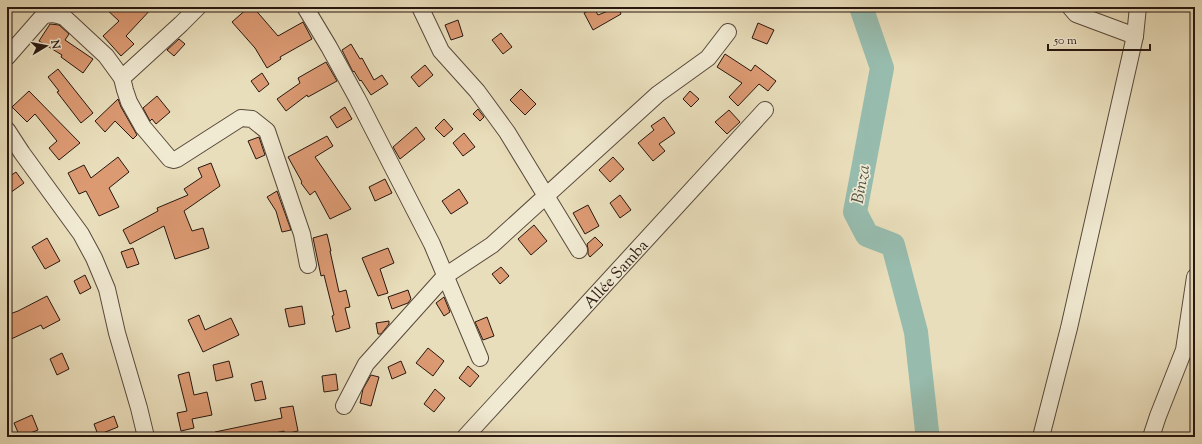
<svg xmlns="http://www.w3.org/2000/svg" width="1202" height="444" font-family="'Sorts Mill Goudy',serif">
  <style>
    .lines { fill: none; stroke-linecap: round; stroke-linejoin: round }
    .river { stroke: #97bcae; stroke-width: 24 }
    .building { fill: #dc9a73; stroke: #281710 }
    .minor-casing { stroke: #58493b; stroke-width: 18 }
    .minor { stroke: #f1ead3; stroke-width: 16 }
    .labels { text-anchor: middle; stroke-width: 3.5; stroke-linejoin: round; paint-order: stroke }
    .street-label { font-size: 16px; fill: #281710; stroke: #f1ead3 }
    .water-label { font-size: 17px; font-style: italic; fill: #4f5147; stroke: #f1ead3 }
  </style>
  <rect width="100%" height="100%" fill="#e9debb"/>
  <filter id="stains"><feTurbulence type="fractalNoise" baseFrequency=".005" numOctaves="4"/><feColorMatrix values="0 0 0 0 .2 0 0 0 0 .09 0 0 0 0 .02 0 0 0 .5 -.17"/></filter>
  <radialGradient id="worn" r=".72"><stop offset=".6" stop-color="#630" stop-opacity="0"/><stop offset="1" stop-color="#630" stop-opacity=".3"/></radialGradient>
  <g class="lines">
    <!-- river -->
    <path class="river" d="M861,7L882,68L855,212L867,235L893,245L916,332L927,431L926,437"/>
  </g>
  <!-- building -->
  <path class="building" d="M104,7H153L126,36L134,44L121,56L103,36L119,21Z
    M249,7H253L278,36L303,22L312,39L280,57L281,59L267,68L255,48L232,22Z
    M618,7L621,14L593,30L584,13L594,8L598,15Z
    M458,20L463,36L451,40L445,25Z
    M758,23L774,30L767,44L752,38Z
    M50,24L59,25L69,34L65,40L93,59L83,73L61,57L62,55L39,41Z
    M501,33L512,47L503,54L492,40Z
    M179,39L185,44L174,56L167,50Z
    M351,44L360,59L362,58L374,80L382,75L388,84L371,95L361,80L360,81L354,71L353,72L342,50Z
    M725,54L751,71L755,65L776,81L768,91L759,84L738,106L729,97L742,83L717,67Z
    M326,62L337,81L308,97L307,95L286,111L277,99L300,83L298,78Z
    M425,65L433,75L419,87L411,77Z
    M58,69L93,113L81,123L57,92L59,91L48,77Z
    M262,73L269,84L259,92L251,81Z
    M521,89L536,104L525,115L510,100Z
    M29,91L80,143L59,160L49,148L57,141L35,114L27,122L12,107Z
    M690,91L699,99L691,107L683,99Z
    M157,96L170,112L156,124L152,119L150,121L143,108Z
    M118,99L121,107L137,135L133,139L115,121L105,132L95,121Z
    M345,107L352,119L337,128L330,117Z
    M478,109L484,117L480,121L473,114Z
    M729,110L740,122L727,134L715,122Z
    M664,117L675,133L659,144L665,151L653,161L638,143L654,130L651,126Z
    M444,119L453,129L444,137L435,128Z
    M416,127L425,139L400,159L393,147Z
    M464,133L475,147L463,156L453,143Z
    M327,136L333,146L315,157L351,209L330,219L315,191L310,195L301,183L302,182L288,157Z
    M259,137L265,155L256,159L248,141Z
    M118,157L129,172L109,188L119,207L99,216L86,191L79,194L68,173L84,165L91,178Z
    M613,157L624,169L610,182L599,170Z
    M211,163L220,186L184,211L192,231L203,228L209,248L175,259L164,226L130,244L123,230L158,211L157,208L188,195L184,189L202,177L198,168Z
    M16,172L24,183L7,195V178Z
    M385,179L392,193L375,201L369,187Z
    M459,189L468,203L451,214L442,201Z
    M277,191L291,230L282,232L276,211L267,197Z
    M620,195L631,210L620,218L610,203Z
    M588,205L599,226L585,234L573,213Z
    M534,225L547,241L531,255L518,239Z
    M327,234L331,251H330L339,292L346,290L350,307L345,308L350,328L336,332L332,316L334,315L324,275L321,276L313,238Z
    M595,237L603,245L590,257L588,254V249L587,244Z
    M47,238L60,261L45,269L32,247Z
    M133,248L139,264L127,268L121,252Z
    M388,248L394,263L380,269L388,293L378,296L362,258Z
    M501,267L509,276L500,284L492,274Z
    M85,275L91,288L80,294L74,281Z
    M408,290L411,299L408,303L392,309L388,297Z
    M47,296L60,320L43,329L41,325L7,341V315L18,311Z
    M444,297L450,312L444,316L436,303Z
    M302,306L305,324L289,327L285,309Z
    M199,315L205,330L231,318L239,335L203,352L188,320Z
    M487,317L494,336L483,340L475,322Z
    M389,321V324L381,334H378L376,323Z
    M428,348L444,361L433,376L416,363Z
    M62,353L69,369L57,375L50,359Z
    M229,361L233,377L216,381L213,365Z
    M401,361L406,373L392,379L388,367Z
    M468,366L479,376L470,387L459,378Z
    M189,372L194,395L207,392L212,415L192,419L194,428L181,431L177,413L187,411L178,375Z
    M336,374L338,390L324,392L322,376Z
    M371,375L379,377L371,406L360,403L363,389Z
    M262,381L266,399L255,401L251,384Z
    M435,389L445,398L434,412L424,404Z
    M293,406L298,431L285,434L284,431L257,437H216L215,432L282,418L280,408Z
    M32,415L38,430L20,437L14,423Z
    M114,416L118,427L98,435L94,424Z"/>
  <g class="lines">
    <defs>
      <g id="minor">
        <path d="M305,7L329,47L357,98L432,244L480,358"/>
        <path d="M420,7L441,51L477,91L507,132L579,250"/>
        <path d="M1070,7L1076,14L1135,36"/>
        <path d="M7,57L43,16C51,13 56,14 64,17L106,56L122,78L125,90L129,102L143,127L170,159L174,160L177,159L241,118L252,119L267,131L302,234L308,265"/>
        <path d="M122,78L181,24L198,7"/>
        <path d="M7,130L22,153L81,234L94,258L107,289L117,333L139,408L146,437"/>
        <path d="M344,406L366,364L445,276L492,245L658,94L708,58L728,32"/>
        <path id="s1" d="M465,437L765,110"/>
        <path d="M1041,437L1069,328L1135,36L1138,7"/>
        <path d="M1151,437L1158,416L1184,350L1195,277"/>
      </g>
    </defs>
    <!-- minor casing -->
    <use href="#minor" class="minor-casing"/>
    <!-- minor -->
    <use href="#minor" class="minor"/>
  </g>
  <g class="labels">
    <!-- street labels -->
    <g class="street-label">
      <text dy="6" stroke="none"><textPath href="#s1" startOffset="222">Allée Samba</textPath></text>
    </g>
    <!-- water labels -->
    <g class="water-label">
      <text transform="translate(860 184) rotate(-80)" y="6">Binza</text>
    </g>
  </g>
  <!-- margin -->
  <rect width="1202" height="444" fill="none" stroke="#e9debb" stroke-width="24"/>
  <rect x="8" y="8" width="1186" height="428" fill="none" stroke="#281710" stroke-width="2"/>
  <rect x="12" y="12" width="1178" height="420" fill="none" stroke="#281710"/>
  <!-- north arrow -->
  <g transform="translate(46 46) rotate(80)" stroke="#f1ead3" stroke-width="3" paint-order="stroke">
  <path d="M0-3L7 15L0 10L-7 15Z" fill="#281710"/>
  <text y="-6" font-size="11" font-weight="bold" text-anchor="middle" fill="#281710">N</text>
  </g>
  <!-- scale -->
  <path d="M1048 44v6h102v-6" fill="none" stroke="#281710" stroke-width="2"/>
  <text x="1054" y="44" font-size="12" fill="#281710" stroke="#f1ead3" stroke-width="3" paint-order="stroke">50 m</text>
  <rect width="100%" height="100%" filter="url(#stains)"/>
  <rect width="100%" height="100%" fill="url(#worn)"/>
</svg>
